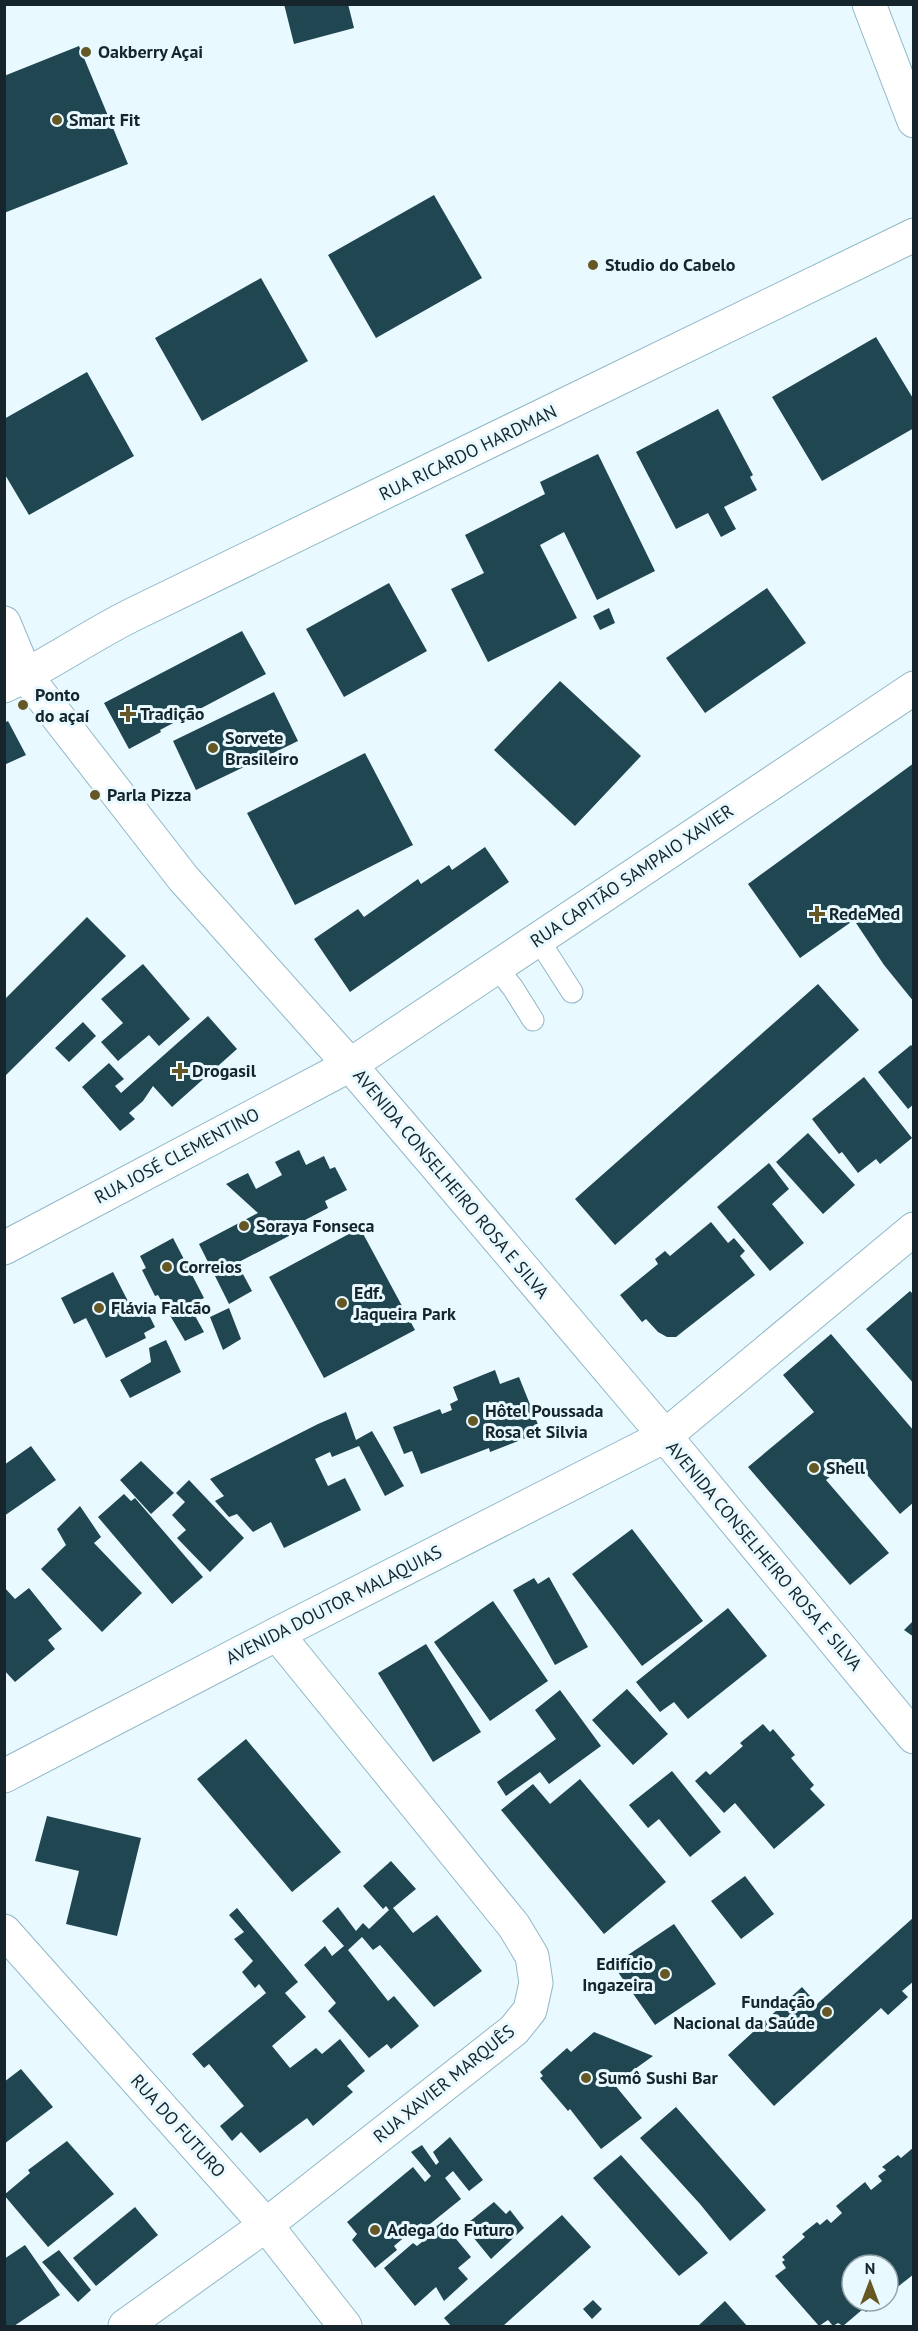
<svg xmlns="http://www.w3.org/2000/svg" width="918" height="2331" font-family="'PT Sans',sans-serif">
  <style>
    .building { fill: #204652 }
    .lines { fill: none; stroke-linecap: round; stroke-linejoin: round }
    .lane-casing { stroke: #90b8c7; stroke-width: 23 }
    .street-casing { stroke: #90b8c7; stroke-width: 35 }
    .secondary-casing { stroke: #90b8c7; stroke-width: 35 }
    .lane { stroke: #fff; stroke-width: 21 }
    .street { stroke: #fff; stroke-width: 33 }
    .secondary { stroke: #fff; stroke-width: 33 }
    .poi-dot { fill: #665825; stroke: #e8f9ff; stroke-width: 2 }
    .labels { text-anchor: middle; stroke-width: 6; stroke-linejoin: round; paint-order: stroke }
    .poi-label { font-size: 18px; font-weight: bold; fill: #15252b; stroke: #e8f9ff; text-anchor: start }
    .street-label { font-size: 18px; fill: #15252b; stroke: #e8f9ff }
  </style>
  <rect width="100%" height="100%" fill="#e8f9ff"/>
  <!-- building -->
  <path class="building" d="M284,4H348L354,28L294,44Z
    M79,46L128,164L4,213V76Z
    M434,195L482,278L376,338L328,255Z
    M261,278L308,361L202,421L155,338Z
    M876,337L914,400V428L822,481L772,397Z
    M87,372L134,456L29,515L4,473V419Z
    M718,409L753,475L750,477L757,490L724,507L736,529L721,537L708,513L676,529L636,452Z
    M598,454L655,571L597,600L564,532L540,545L577,618L488,662L451,589L484,573L465,535L545,494L540,482Z
    M389,583L427,651L344,697L306,629Z
    M767,588L806,643L705,713L666,658Z
    M609,608L615,623L600,630L593,616Z
    M242,631L266,674L160,730L161,732L129,749L104,703Z
    M560,681L641,756L575,826L494,750Z
    M274,692L298,741L196,790L173,741Z
    M8,721L26,755L4,765V723Z
    M365,753L413,845L295,905L247,813Z
    M914,763V1002L884,965L854,920L800,958L748,884Z
    M485,847L509,882L350,992L314,939L358,909L364,917L418,879L421,884L449,865L452,870Z
    M87,917L126,956L5,1076V999Z
    M143,964L190,1019L159,1046L149,1035L118,1061L101,1042L123,1023L101,999Z
    M818,984L859,1030L615,1245L575,1199Z
    M208,1016L237,1049L172,1107L153,1086L143,1101L129,1113L135,1119L120,1131L82,1087L109,1063L124,1079L115,1086L121,1093Z
    M83,1022L96,1036L69,1062L55,1048Z
    M911,1045L914,1048V1104L908,1109L878,1072Z
    M864,1077L912,1138L880,1164L876,1159L858,1173L842,1152L839,1154L812,1119Z
    M808,1133L855,1185L823,1214L776,1162Z
    M299,1150L306,1165L324,1156L330,1169L335,1167L347,1190L325,1201L328,1208L305,1220L308,1226L237,1263L252,1291L229,1304L199,1244L258,1213L226,1184L248,1173L256,1189L282,1175L275,1162Z
    M769,1163L789,1189L772,1204L804,1243L770,1271L717,1207Z
    M711,1222L728,1243L734,1238L745,1251L740,1256L755,1275L681,1333L676,1337H667L658,1332L646,1319L642,1322L620,1295L658,1264L655,1259L665,1251L670,1256Z
    M360,1228L415,1330L324,1378L269,1277Z
    M173,1238L204,1298L189,1305L204,1332L185,1341L158,1295L155,1296L142,1270L146,1268L140,1256Z
    M113,1272L132,1309L143,1303L155,1327L144,1333L146,1338L106,1358L86,1318L74,1324L61,1298Z
    M910,1291L914,1295V1384L866,1329Z
    M229,1308L241,1339L223,1350L210,1317Z
    M831,1334L914,1431V1502L900,1514L853,1458L826,1480L889,1553L850,1585L748,1467L814,1412L783,1375Z
    M166,1340L181,1372L130,1398L120,1380L151,1362L149,1348Z
    M495,1370L500,1384L519,1377L541,1432L490,1452L489,1448L421,1474L412,1451L404,1454L393,1427L440,1409L442,1414L452,1410L450,1404L458,1400L453,1387Z
    M346,1412L356,1440L372,1431L404,1486L385,1496L359,1446L332,1457L330,1452L315,1459L328,1486L345,1478L361,1510L284,1548L271,1522L253,1532L237,1514L229,1517L215,1501L224,1496L210,1479L318,1424Z
    M31,1446L56,1480L4,1516V1465Z
    M141,1461L174,1493L151,1514L120,1480Z
    M189,1480L244,1538L210,1572L177,1538L186,1530L172,1515L185,1502L176,1493Z
    M124,1494L131,1501L135,1498L203,1577L172,1604L98,1517Z
    M80,1506L101,1537L94,1543L142,1593L102,1632L41,1569L66,1545L57,1529Z
    M632,1529L703,1621L642,1666L572,1574Z
    M549,1577L588,1647L555,1665L513,1590L534,1578L538,1584Z
    M4,1587L15,1599L29,1588L62,1629L48,1640L55,1649L15,1682L4,1670Z
    M493,1601L548,1681L490,1721L434,1642Z
    M728,1608L767,1656L688,1719L674,1702L660,1712L636,1682Z
    M914,1620V1637L904,1630Z
    M426,1644L481,1732L433,1762L378,1673Z
    M627,1689L668,1734L633,1765L592,1720Z
    M560,1690L601,1746L549,1784L540,1772L506,1796L497,1782L556,1739L535,1710Z
    M763,1724L770,1732L773,1729L795,1755L791,1758L814,1785L810,1789L825,1805L774,1849L735,1803L724,1813L695,1781L706,1771L710,1775L743,1746L740,1743Z
    M246,1739L341,1852L292,1892L197,1779Z
    M672,1771L721,1832L690,1857L659,1819L648,1828L629,1805Z
    M580,1779L666,1882L604,1934L501,1810L533,1784L550,1804Z
    M47,1816L141,1838L117,1936L66,1924L79,1871L35,1861Z
    M391,1861L416,1889L393,1908L413,1933L437,1915L482,1971L434,2007L380,1945L373,1950L362,1937L348,1950L388,2001L394,1996L419,2026L391,2049L387,2044L369,2058L328,2011L336,2003L304,1965L325,1946L332,1956L344,1946L322,1921L338,1907L356,1931L363,1923L369,1929L389,1910L386,1906L383,1909L363,1886Z
    M745,1876L774,1914L741,1939L711,1901Z
    M237,1908L298,1982L285,1993L306,2017L272,2046L290,2068L316,2048L322,2054L340,2039L365,2071L347,2086L353,2092L313,2126L307,2118L260,2153L241,2132L232,2141L220,2126L244,2106L209,2064L204,2068L192,2054L266,1993L259,1984L255,1988L242,1972L253,1961L234,1939L244,1932L229,1915Z
    M914,1917V1981L902,1991L908,1997L888,2015L881,2008L774,2106L728,2055L802,1987L817,2004Z
    M674,1924L716,1984L655,2025L613,1965Z
    M594,2032L653,2056L614,2084L642,2118L601,2149L570,2109L568,2111L540,2078L543,2076L540,2072L567,2048L571,2052Z
    M21,2069L53,2107L4,2144V2082Z
    M676,2107L766,2210L730,2241L700,2204L640,2138Z
    M450,2137L483,2180L469,2191L453,2171L445,2178L461,2199L425,2228L421,2223L394,2246L397,2250L375,2268L352,2240L357,2234L347,2222L413,2167L425,2182L431,2176L411,2152L422,2145L436,2165L439,2162L433,2152Z
    M67,2141L114,2194L48,2247L4,2195L30,2173L28,2170Z
    M914,2147V2274L895,2289L888,2287V2265H852V2301H881L866,2312L863,2309L843,2326L838,2323L833,2326L828,2320L819,2326L775,2276L786,2268L782,2262L785,2260L782,2257L805,2237L802,2234L817,2222L820,2225L827,2219L831,2223L842,2213L836,2206L865,2182L871,2190L882,2181L878,2176L886,2170L882,2167L898,2155L901,2158Z
    M621,2155L708,2253L679,2276L593,2178Z
    M494,2202L506,2214L510,2210L524,2228L491,2259L464,2226Z
    M135,2207L158,2235L96,2286L73,2258Z
    M562,2215L591,2247L503,2326H451L444,2318Z
    M442,2222L471,2257L458,2268L468,2279L444,2301L436,2287L415,2306L384,2268L413,2243L417,2246L422,2242L420,2239Z
    M25,2245L60,2295L14,2326H4V2259Z
    M59,2250L91,2290L78,2302L42,2262Z
    M593,2300L602,2309L592,2319L583,2309Z
    M725,2301L747,2326H698Z"/>
  <g class="lines">
    <defs>
      <path id="lane" d="M538,939L572,992
        M496,967L513,988L533,1020"/>
      <path id="street" d="M869,4L914,121
        M4,1248L350,1065L914,688
        M125,2326L266,2225L514,2030L530,2010L536,1983L532,1956L514,1926L277,1634"/>
      <path id="secondary" d="M4,623L26,676L183,878L350,1065L433,1162L665,1436L914,1737
        M4,686C51,664 92,634 138,612C397,487 656,362 914,235
        M4,1776L277,1634L665,1436L914,1229
        M4,1931L266,2225L345,2326"/>
    </defs>
    <!-- lane casing -->
    <use href="#lane" class="lane-casing"/>
    <!-- street casing -->
    <use href="#street" class="street-casing"/>
    <!-- secondary casing -->
    <use href="#secondary" class="secondary-casing"/>
    <!-- lane -->
    <use href="#lane" class="lane"/>
    <!-- street -->
    <use href="#street" class="street"/>
    <!-- secondary -->
    <use href="#secondary" class="secondary"/>
  </g>
  <!-- markers -->
  <g class="poi-dot">
    <circle cx="86" cy="52" r="6"/>
    <circle cx="57" cy="120" r="6"/>
    <circle cx="593" cy="265" r="6"/>
    <circle cx="23" cy="705" r="6"/>
    <path d="M125 705h6v6h6v6h-6v6h-6v-6h-6v-6h6z"/>
    <circle cx="213" cy="748" r="6"/>
    <circle cx="95" cy="795" r="6"/>
    <path d="M814 905h6v6h6v6h-6v6h-6v-6h-6v-6h6z"/>
    <path d="M177 1062h6v6h6v6h-6v6h-6v-6h-6v-6h6z"/>
    <circle cx="244" cy="1226" r="6"/>
    <circle cx="167" cy="1267" r="6"/>
    <circle cx="342" cy="1303" r="6"/>
    <circle cx="99" cy="1308" r="6"/>
    <circle cx="473" cy="1421" r="6"/>
    <circle cx="814" cy="1468" r="6"/>
    <circle cx="665" cy="1974" r="6"/>
    <circle cx="827" cy="2012" r="6"/>
    <circle cx="586" cy="2078" r="6"/>
    <circle cx="375" cy="2230" r="6"/>
  </g>
  <g class="labels">
    <!-- poi labels -->
    <g class="poi-label">
      <text x="98" y="58">Oakberry Açai</text>
      <text x="69" y="126">Smart Fit</text>
      <text x="605" y="271">Studio do Cabelo</text>
      <text x="35" y="701">Ponto<tspan x="35" dy="21">do açaí</tspan></text>
      <text x="140" y="720">Tradição</text>
      <text x="225" y="744">Sorvete<tspan x="225" dy="21">Brasileiro</tspan></text>
      <text x="107" y="801">Parla Pizza</text>
      <text x="829" y="920">RedeMed</text>
      <text x="192" y="1077">Drogasil</text>
      <text x="256" y="1232">Soraya Fonseca</text>
      <text x="179" y="1273">Correios</text>
      <text x="354" y="1299">Edf.<tspan x="354" dy="21">Jaqueira Park</tspan></text>
      <text x="111" y="1314">Flávia Falcão</text>
      <text x="485" y="1417">Hôtel Poussada<tspan x="485" dy="21">Rosa et Silvia</tspan></text>
      <text x="826" y="1474">Shell</text>
      <text x="653" y="1970" text-anchor="end">Edifício<tspan x="653" dy="21">Ingazeira</tspan></text>
      <text x="815" y="2008" text-anchor="end">Fundação<tspan x="815" dy="21">Nacional da Saúde</tspan></text>
      <text x="598" y="2084">Sumô Sushi Bar</text>
      <text x="387" y="2236">Adega do Futuro</text>
    </g>
    <!-- street labels -->
    <g class="street-label">
      <text transform="translate(468 453) rotate(-26)" y="6">RUA RICARDO HARDMAN</text>
      <text transform="translate(632 876) rotate(-34)" y="6">RUA CAPITÃO SAMPAIO XAVIER</text>
      <text transform="translate(177 1156) rotate(-28)" y="6">RUA JOSÉ CLEMENTINO</text>
      <text transform="translate(451 1184) rotate(50)" y="6">AVENIDA CONSELHEIRO ROSA E SILVA</text>
      <text transform="translate(764 1556) rotate(50)" y="6">AVENIDA CONSELHEIRO ROSA E SILVA</text>
      <text transform="translate(334 1605) rotate(-27)" y="6">AVENIDA DOUTOR MALAQUIAS</text>
      <text transform="translate(444 2084) rotate(-39)" y="6">RUA XAVIER MARQUÊS</text>
      <text transform="translate(178 2126) rotate(48)" y="6">RUA DO FUTURO</text>
    </g>
  </g>
  <!-- border -->
  <rect width="918" height="2331" fill="none" stroke="#15252b" stroke-width="12"/>
  <!-- north arrow -->
  <g transform="translate(870 2283)"><circle r="28" fill="#e8f9ff" stroke="#94a4aa" stroke-width="1.5"/>
  <path d="M0-4.5L10 22L0 15L-10 22Z" fill="#665825"/>
  <text y="-9" font-size="16" font-weight="bold" text-anchor="middle" fill="#15252b">N</text>
  </g>
</svg>
